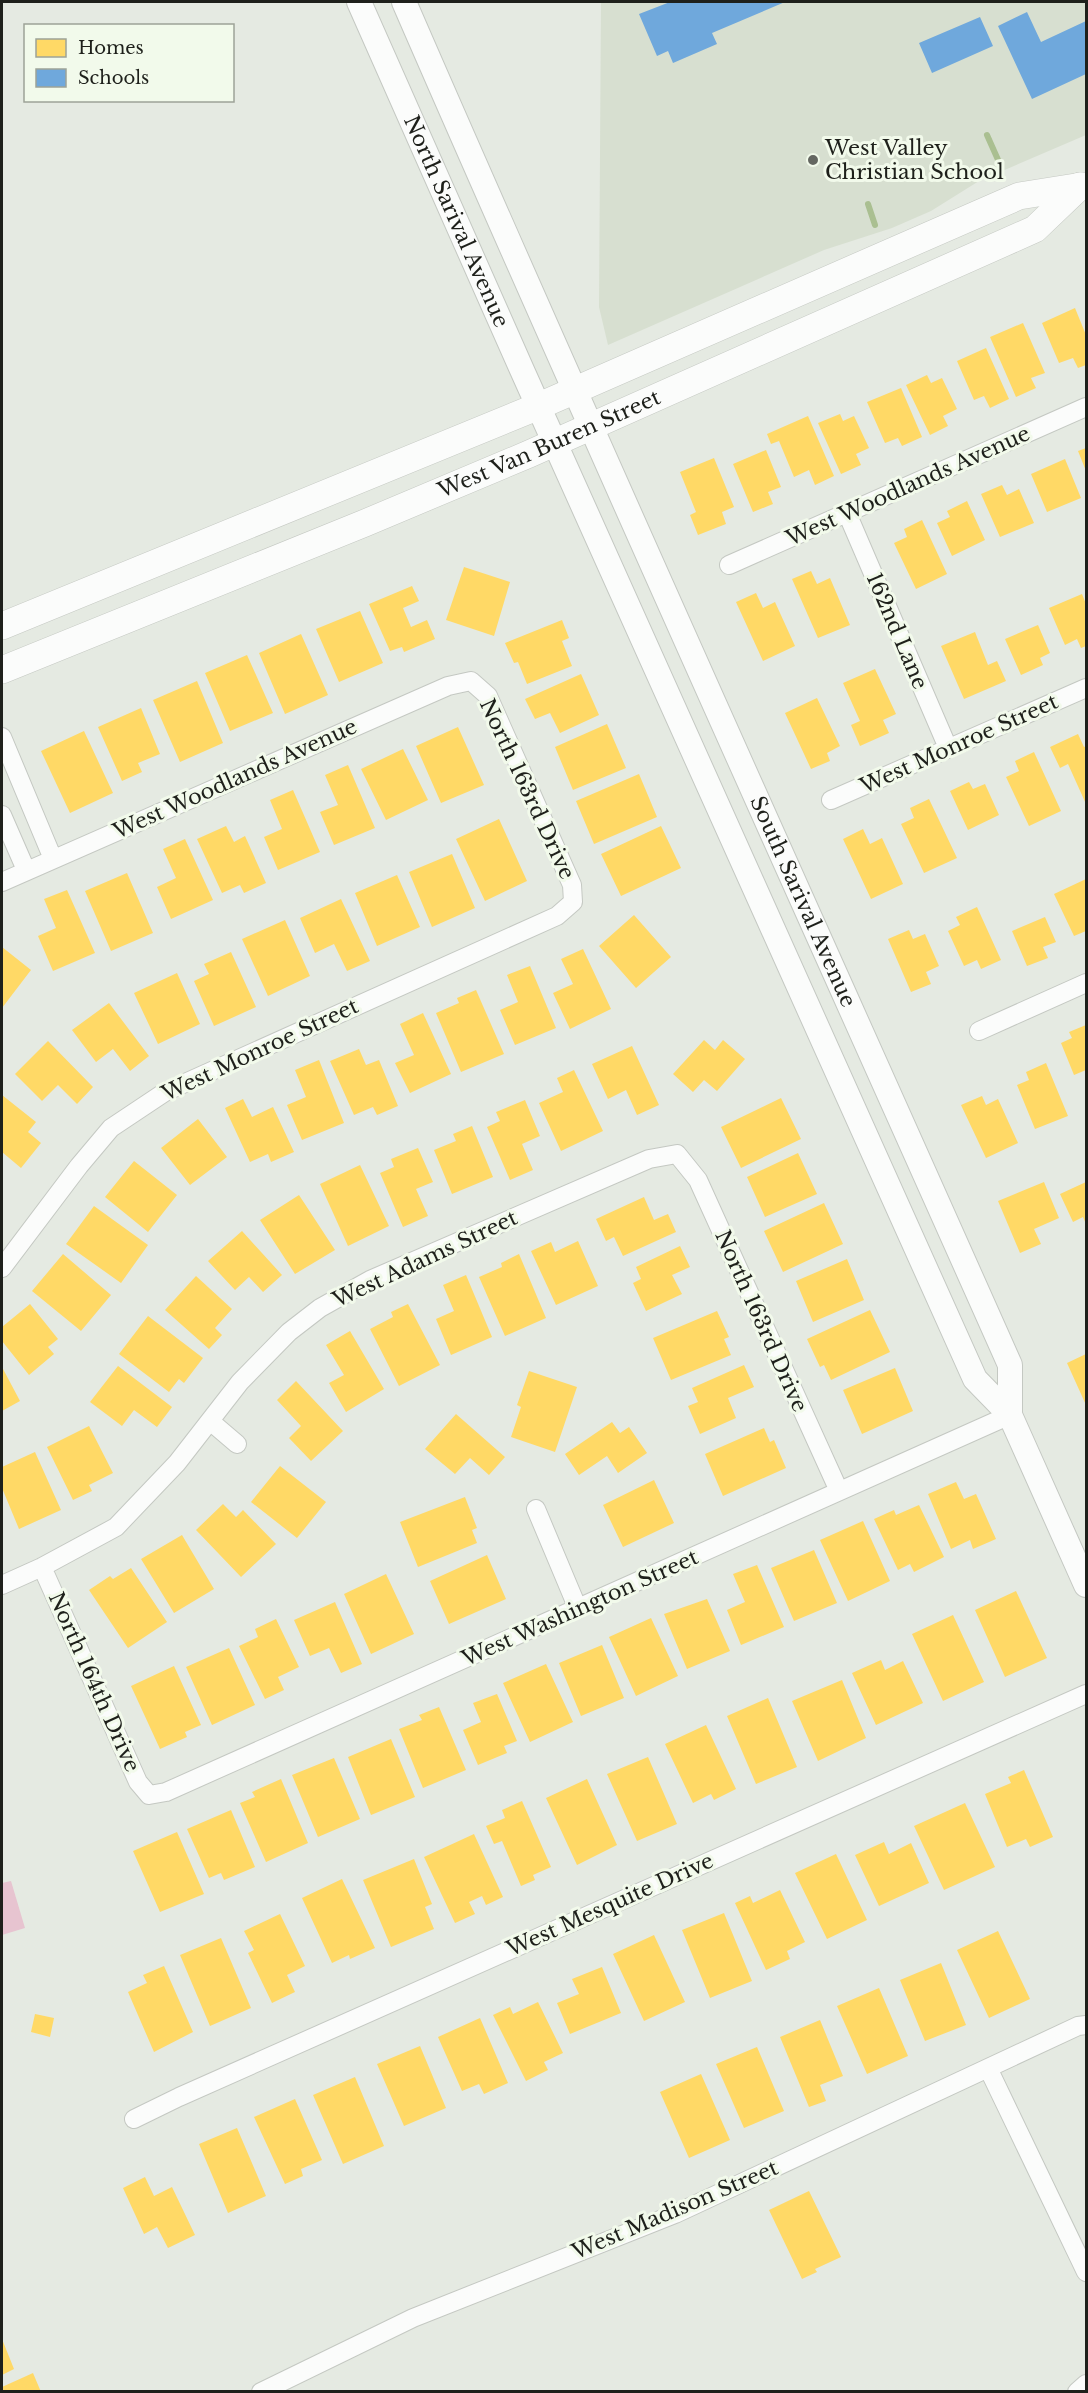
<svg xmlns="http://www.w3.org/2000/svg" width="1088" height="2393" font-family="'Libre Baskerville',serif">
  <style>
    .built { fill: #d7dfd0 }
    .green { fill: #e7c4d0 }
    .homes { fill: #ffd966 }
    .schools { fill: #6fa8dc }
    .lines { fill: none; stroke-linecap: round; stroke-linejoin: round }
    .stream { stroke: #aabf91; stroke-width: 6 }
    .minor-casing { stroke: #c4c8c2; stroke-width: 20 }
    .secondary-casing { stroke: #c4c8c2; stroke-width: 26 }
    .primary-casing { stroke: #c4c8c2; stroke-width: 28 }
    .minor { stroke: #fbfcfb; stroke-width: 18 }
    .secondary { stroke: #fbfcfb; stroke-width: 24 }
    .primary { stroke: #fbfcfb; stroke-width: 27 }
    .poi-dot { fill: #646761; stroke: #f2faeb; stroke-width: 2 }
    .labels { text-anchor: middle; stroke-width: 6; stroke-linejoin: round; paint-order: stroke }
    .poi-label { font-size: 21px; fill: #1e201b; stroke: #f2faeb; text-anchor: start }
    .street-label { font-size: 21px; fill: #1e201b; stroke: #f2faeb }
  </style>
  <rect width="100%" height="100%" fill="#e5eae2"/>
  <!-- built -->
  <path class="built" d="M601,2H1086V135L979,181L931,211L892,228L824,250L608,345L599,307Z"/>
  <!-- green -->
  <path class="green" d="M11,1881L25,1928L2,1935V1883Z"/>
  <!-- homes -->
  <path class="homes" d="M1075,308L1086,335V365L1078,368L1073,358L1059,363L1042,323Z
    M1023,323L1045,373L1031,378L1036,388L1016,397L990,337Z
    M986,348L1009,399L990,408L984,396L974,400L957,361Z
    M927,375L931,383L942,378L957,409L943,416L948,426L930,435L906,385Z
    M901,388L922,437L902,446L898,438L885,443L867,402Z
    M840,414L843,421L854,416L869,448L856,454L861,465L841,474L818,423Z
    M808,416L834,476L815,485L809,470L794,477L779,441L771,444L767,434Z
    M1086,448V471L1078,451Z
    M766,450L781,487L768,492L773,504L753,512L733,464Z
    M714,458L734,507L722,512L726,524L698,535L690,515L696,512L680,472Z
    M1065,459L1081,498L1047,512L1031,474Z
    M1002,485L1007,495L1019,489L1034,523L1000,537L981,494Z
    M967,501L985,540L952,556L937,523L950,517L947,511Z
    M922,520L947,574L916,589L894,543L907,537L904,529Z
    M464,567L510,582L494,636L446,620Z
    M811,571L817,584L830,578L850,625L818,638L792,579Z
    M412,586L419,601L403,608L411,627L427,620L435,639L404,652L402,647L390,651L369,604Z
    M756,593L763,608L775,602L795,646L763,661L736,602Z
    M1082,594L1086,604V646L1081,648L1077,639L1065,645L1049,608Z
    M360,611L383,663L339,682L316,629Z
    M562,620L569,638L562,641L572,666L527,684L518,662L514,663L505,643Z
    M1038,625L1050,653L1040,658L1043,665L1021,675L1005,639Z
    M975,632L988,665L997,661L1006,681L964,699L941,646Z
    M301,634L328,695L285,714L259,653Z
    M247,655L273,713L230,731L205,673Z
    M875,669L896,714L883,720L889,733L860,746L851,725L860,721L843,683Z
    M581,674L599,715L560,733L550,713L535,719L525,699Z
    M197,681L223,743L180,762L153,700Z
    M817,698L840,746L827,753L830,761L811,769L785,713Z
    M141,708L160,754L138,763L142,772L122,781L98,727Z
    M607,724L626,768L573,790L555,747Z
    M458,727L484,785L441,803L416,746Z
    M84,731L113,793L70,813L41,751Z
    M1078,734L1084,747L1086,746V804L1068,764L1060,768L1050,747Z
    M403,749L428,800L386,820L361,769Z
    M1034,752L1061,811L1029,826L1006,777L1019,771L1015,761Z
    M348,765L375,828L334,845L320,812L338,805L325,775Z
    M639,774L657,817L594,844L576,801Z
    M969,782L973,789L985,784L999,815L968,830L950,791Z
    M293,790L320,852L278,870L264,837L282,829L270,800Z
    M929,799L957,858L924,873L901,824L914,818L910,808Z
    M499,819L527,881L485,901L456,839Z
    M226,826L234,842L245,836L266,883L244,893L240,885L222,893L197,839Z
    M661,826L681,868L621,896L601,854Z
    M863,829L870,844L882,838L903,884L871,899L843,839Z
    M185,839L213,900L171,919L157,887L176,878L163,849Z
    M452,854L475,908L432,927L409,872Z
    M127,873L153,933L111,951L85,891Z
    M397,875L420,927L377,946L355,893Z
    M1086,879V931L1074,936L1054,894Z
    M67,890L95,953L53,971L38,936L56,928L44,899Z
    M341,899L370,961L347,971L334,944L315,953L300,918Z
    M977,907L1001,960L981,969L977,960L964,966L948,931L960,925L956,917Z
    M634,915L671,957L636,988L599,946Z
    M1045,917L1056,942L1043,947L1048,958L1027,966L1012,931Z
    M285,920L310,976L268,996L242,939Z
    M909,930L913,939L925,934L939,966L926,972L931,984L911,992L888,939Z
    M2,947L31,970L2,1008Z
    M583,949L611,1009L570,1029L553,993L573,984L561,959Z
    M231,952L256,1007L214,1026L194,981L209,974L204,964Z
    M530,966L556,1028L515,1045L500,1010L518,1002L507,975Z
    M177,973L200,1024L158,1044L134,993Z
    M476,990L504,1054L461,1072L436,1013L459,1003L457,998Z
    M109,1003L149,1056L130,1071L113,1049L96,1062L72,1030Z
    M423,1013L451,1074L410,1093L395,1063L414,1055L400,1024Z
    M1086,1025V1070L1074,1075L1061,1043L1072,1038L1069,1032Z
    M704,1040L715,1050L723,1040L745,1059L717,1091L704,1080L693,1092L673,1074Z
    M48,1041L93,1087L77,1104L58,1085L42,1101L15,1074Z
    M632,1046L659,1105L637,1115L626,1090L608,1099L592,1064Z
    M359,1049L366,1065L379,1060L398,1106L377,1115L373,1107L354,1115L330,1061Z
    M319,1060L344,1123L302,1140L287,1105L306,1097L295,1070Z
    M1046,1063L1068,1116L1035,1129L1017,1085L1029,1080L1026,1072Z
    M574,1070L603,1131L561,1151L539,1103L563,1092L557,1078Z
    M2,1095L36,1122L28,1132L41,1143L21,1168L2,1152Z
    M982,1096L986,1105L998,1099L1018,1143L986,1158L961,1105Z
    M781,1098L801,1139L741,1168L721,1127Z
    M243,1099L252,1117L273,1107L294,1152L271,1162L268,1154L250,1162L225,1108Z
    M525,1100L540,1136L522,1144L533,1170L510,1180L487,1127L500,1121L496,1112Z
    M198,1119L227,1157L190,1185L161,1148Z
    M472,1126L493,1177L452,1194L434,1150L456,1141L453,1134Z
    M418,1148L433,1182L416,1189L428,1216L403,1227L380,1173L394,1167L391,1159Z
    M798,1153L817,1194L765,1217L747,1177Z
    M134,1161L177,1195L148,1232L105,1197Z
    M360,1165L389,1226L348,1246L320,1184Z
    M1044,1182L1059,1218L1034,1229L1041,1244L1020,1253L998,1201Z
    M1086,1182V1224L1083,1217L1073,1222L1060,1194Z
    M299,1195L335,1250L295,1274L260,1220Z
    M644,1197L654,1220L668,1214L676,1232L623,1256L614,1237L606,1241L596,1219Z
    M824,1203L843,1244L783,1272L764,1231Z
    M94,1206L148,1245L121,1283L66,1244Z
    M242,1231L282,1275L263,1292L249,1277L235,1290L208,1261Z
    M578,1241L598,1286L556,1305L531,1251L551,1242L555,1252Z
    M680,1246L690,1267L672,1275L682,1294L646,1311L633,1283L641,1279L636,1267Z
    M63,1254L111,1295L81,1331L32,1291Z
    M519,1254L546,1318L505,1336L479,1277L502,1267L501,1263Z
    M847,1259L864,1300L813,1322L796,1281Z
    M466,1275L492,1337L451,1355L436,1319L454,1311L443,1285Z
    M196,1276L232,1309L215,1328L222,1335L209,1349L165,1310Z
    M30,1304L58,1339L48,1347L54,1354L29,1375L2,1341V1327Z
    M408,1304L440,1365L399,1386L370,1329L393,1317L391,1312Z
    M870,1310L890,1352L831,1380L824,1365L820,1367L807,1339Z
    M717,1311L729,1337L724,1339L731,1355L671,1380L653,1338Z
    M148,1316L203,1358L184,1383L179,1379L169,1392L119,1354Z
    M350,1331L384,1389L346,1412L329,1383L344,1375L326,1345Z
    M1086,1354V1405L1067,1363Z
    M744,1365L754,1387L728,1398L736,1418L700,1434L688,1406L698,1402L692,1388Z
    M118,1366L172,1407L157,1427L134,1410L122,1426L90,1402Z
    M2,1367L20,1401L2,1411Z
    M895,1368L913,1411L862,1434L843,1390Z
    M529,1371L577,1387L555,1452L511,1437L521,1407L517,1405Z
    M296,1381L343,1431L311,1461L289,1438L301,1426L277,1400Z
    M456,1414L505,1457L489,1475L470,1458L455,1474L425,1449Z
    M612,1422L620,1433L629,1427L647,1453L618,1473L607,1456L579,1475L565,1454Z
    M89,1426L113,1473L89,1485L92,1491L73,1500L47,1447Z
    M764,1428L770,1442L774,1440L786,1468L723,1496L705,1454Z
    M35,1452L61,1510L19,1529L2,1488V1467Z
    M280,1466L326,1502L297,1538L251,1502Z
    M654,1480L674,1523L623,1547L603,1505Z
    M956,1482L964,1499L976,1494L996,1539L973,1549L970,1540L951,1549L928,1494Z
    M465,1497L477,1528L472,1530L477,1543L418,1567L400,1522Z
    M223,1504L236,1517L243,1510L276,1544L241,1577L196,1530Z
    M919,1505L944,1557L914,1572L910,1564L898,1570L874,1519L894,1510L896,1515Z
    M863,1521L890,1581L848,1601L820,1540Z
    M182,1535L214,1589L174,1613L141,1559Z
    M814,1550L837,1603L794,1621L771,1568Z
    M487,1555L506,1599L449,1624L430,1581Z
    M757,1565L784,1627L741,1645L727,1610L745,1602L733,1574Z
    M131,1568L167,1622L128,1648L89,1590L110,1576L113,1579Z
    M386,1574L414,1634L371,1654L344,1594Z
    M1016,1591L1047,1658L1005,1677L975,1610Z
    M707,1599L730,1651L687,1669L664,1614Z
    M335,1602L362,1664L341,1673L329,1648L310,1656L294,1620Z
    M953,1615L984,1682L943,1701L912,1634Z
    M651,1618L678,1676L636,1696L609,1637Z
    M276,1619L299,1667L278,1677L284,1690L265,1699L239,1646L258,1637L255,1629Z
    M602,1645L624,1698L581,1716L559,1663Z
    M229,1648L255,1705L212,1725L186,1667Z
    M881,1660L885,1670L903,1661L923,1703L876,1725L852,1673Z
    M546,1664L573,1722L530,1742L503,1683Z
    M174,1666L201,1725L185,1732L187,1737L160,1749L131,1686Z
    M842,1680L866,1738L818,1761L792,1701Z
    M497,1694L517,1741L504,1746L507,1753L478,1765L463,1730L481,1722L473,1703Z
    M768,1698L797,1767L756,1784L727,1716Z
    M439,1707L466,1770L423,1788L399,1729L422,1720L419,1715Z
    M706,1725L736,1789L714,1800L711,1794L693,1803L665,1744Z
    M391,1739L415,1797L371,1815L348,1757Z
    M648,1757L677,1824L637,1841L607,1774Z
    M334,1758L360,1819L318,1837L292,1775Z
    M1024,1770L1053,1837L1030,1847L1026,1839L1007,1847L985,1794L1011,1783L1008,1777Z
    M281,1779L308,1843L266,1862L240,1803L255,1797L252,1792Z
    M587,1779L617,1845L577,1865L546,1798Z
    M522,1801L551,1867L533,1875L535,1880L521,1886L502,1841L494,1844L486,1826L505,1818L502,1810Z
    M965,1803L995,1867L944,1890L914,1826Z
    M231,1810L255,1867L224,1880L221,1873L209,1878L187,1829Z
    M177,1832L204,1894L160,1912L133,1851Z
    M474,1834L503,1897L486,1905L482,1896L469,1902L475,1914L455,1923L424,1857Z
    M884,1842L889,1854L911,1843L929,1883L879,1906L855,1855Z
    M836,1854L867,1920L827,1939L795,1873Z
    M414,1859L432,1904L425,1907L434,1929L391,1947L363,1880Z
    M342,1879L375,1948L350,1959L349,1955L332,1963L302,1898Z
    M780,1890L805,1942L787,1951L790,1959L766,1970L735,1903L750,1896L753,1903Z
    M724,1913L752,1981L710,1998L682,1930Z
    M280,1914L305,1966L287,1975L295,1992L272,2003L248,1953L254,1950L244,1931Z
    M998,1931L1030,1999L989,2018L957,1950Z
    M654,1935L685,2002L644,2021L613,1954Z
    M221,1938L251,2008L210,2026L180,1955Z
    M941,1963L966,2025L925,2041L900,1980Z
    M164,1966L193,2032L154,2052L128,1992L147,1983L143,1975Z
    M602,1967L621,2013L570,2034L557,2003L579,1994L572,1979Z
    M879,1988L908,2056L867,2074L837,2006Z
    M538,2002L563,2053L544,2062L548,2070L526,2081L493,2015L510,2007L513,2014Z
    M35,2014L54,2018L50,2037L31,2032Z
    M480,2018L508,2083L484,2094L479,2084L462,2091L438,2037Z
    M820,2020L843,2076L820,2085L826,2101L809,2107L780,2037Z
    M420,2046L446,2108L404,2126L377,2064Z
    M757,2047L784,2111L744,2128L716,2064Z
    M701,2074L730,2140L689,2158L660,2092Z
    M355,2077L384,2146L343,2164L313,2095Z
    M295,2099L322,2160L301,2169L303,2176L285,2184L254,2117Z
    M237,2128L266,2196L228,2213L199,2144Z
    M145,2177L154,2196L172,2187L195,2235L168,2248L157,2227L144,2234L123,2188Z
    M809,2191L841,2257L815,2269L817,2272L802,2279L769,2210Z
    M2,2339L14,2369L2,2375Z
    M33,2373L41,2392H2V2387Z"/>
  <!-- schools -->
  <path class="schools" d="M670,2H785L712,33L717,44L673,63L668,51L657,56L639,14Z
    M1027,12L1041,42L1086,21V74L1032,99L998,26Z
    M980,17L993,46L932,73L919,43Z"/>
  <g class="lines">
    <!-- stream -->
    <path class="stream" d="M987,135L999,162
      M868,204L875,225"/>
    <defs>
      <path id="minor" d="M847,513L948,748
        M729,565L1086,407
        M2,737L53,859
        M831,800L1086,688
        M2,815L26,870
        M2,882L448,686L471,681L488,696L572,885L573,902L557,916L165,1092L111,1128L79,1166L2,1268
        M979,1031L1086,983
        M210,1421L237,1444
        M536,1509L578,1609
        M42,1567L138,1782L149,1795L166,1792L1010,1415
        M2,1585L42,1567L116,1527L177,1463L240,1382L289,1332L320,1308L370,1280L649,1159L677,1154L698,1180L839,1491
        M988,2068L1086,2272
        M134,2119L179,2097L1086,1694
        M261,2392L413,2318L675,2214L1078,2026L1086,2025
        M1077,2392L1086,2384"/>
      <g id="secondary">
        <path id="s1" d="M359,2L522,370L975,1379L1010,1415L1086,1585"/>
        <path id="s2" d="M404,2C602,458 808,911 1010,1365V1415"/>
      </g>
      <g id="primary">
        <path d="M2,626L539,406L1019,196L1082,186"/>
        <path id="s3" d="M2,670L365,523L529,454L1035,229L1080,186"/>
      </g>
    </defs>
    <!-- minor casing -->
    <use href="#minor" class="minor-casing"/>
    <!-- secondary casing -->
    <use href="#secondary" class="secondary-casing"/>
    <!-- primary casing -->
    <use href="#primary" class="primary-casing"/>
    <!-- minor -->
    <use href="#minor" class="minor"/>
    <!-- secondary -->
    <use href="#secondary" class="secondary"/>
    <!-- primary -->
    <use href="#primary" class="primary"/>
  </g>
  <!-- markers -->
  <circle class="poi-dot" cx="813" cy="160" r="6"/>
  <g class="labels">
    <!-- poi labels -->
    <g class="poi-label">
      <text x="825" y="155">West Valley<tspan x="825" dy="24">Christian School</tspan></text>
    </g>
    <!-- street labels -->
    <g class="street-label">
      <text dy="7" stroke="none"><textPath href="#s1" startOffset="240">North Sarival Avenue</textPath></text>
      <text dy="7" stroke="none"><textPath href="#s3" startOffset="592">West Van Buren Street</textPath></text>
      <text transform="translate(908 486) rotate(-24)" y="7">West Woodlands Avenue</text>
      <text transform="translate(897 631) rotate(67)" y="7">162nd Lane</text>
      <text transform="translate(959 744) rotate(-24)" y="7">West Monroe Street</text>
      <text transform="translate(235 779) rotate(-24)" y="7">West Woodlands Avenue</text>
      <text transform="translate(527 789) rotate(65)" y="7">North 163rd Drive</text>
      <text dy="7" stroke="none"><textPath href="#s2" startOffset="984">South Sarival Avenue</textPath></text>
      <text transform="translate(260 1050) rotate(-25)" y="7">West Monroe Street</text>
      <text transform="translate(425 1259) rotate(-25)" y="7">West Adams Street</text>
      <text transform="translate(761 1321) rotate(66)" y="7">North 163rd Drive</text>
      <text transform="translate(580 1608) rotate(-24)" y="7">West Washington Street</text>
      <text transform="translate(94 1682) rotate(66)" y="7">North 164th Drive</text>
      <text transform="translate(610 1905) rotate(-24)" y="7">West Mesquite Drive</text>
      <text transform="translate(675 2210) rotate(-23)" y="7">West Madison Street</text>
    </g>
  </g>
  <!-- border -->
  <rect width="1088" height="2393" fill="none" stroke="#1e201b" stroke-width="6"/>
  <!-- legend -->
  <rect x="24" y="24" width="210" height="78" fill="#f2faeb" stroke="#9da398" stroke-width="1.5"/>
  <rect x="36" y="39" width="30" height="18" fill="#ffd966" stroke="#9da398" stroke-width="1.5"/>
  <text x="78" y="54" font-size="18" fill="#1e201b">Homes</text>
  <rect x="36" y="69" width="30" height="18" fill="#6fa8dc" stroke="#9da398" stroke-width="1.5"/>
  <text x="78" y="84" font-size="18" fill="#1e201b">Schools</text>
</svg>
